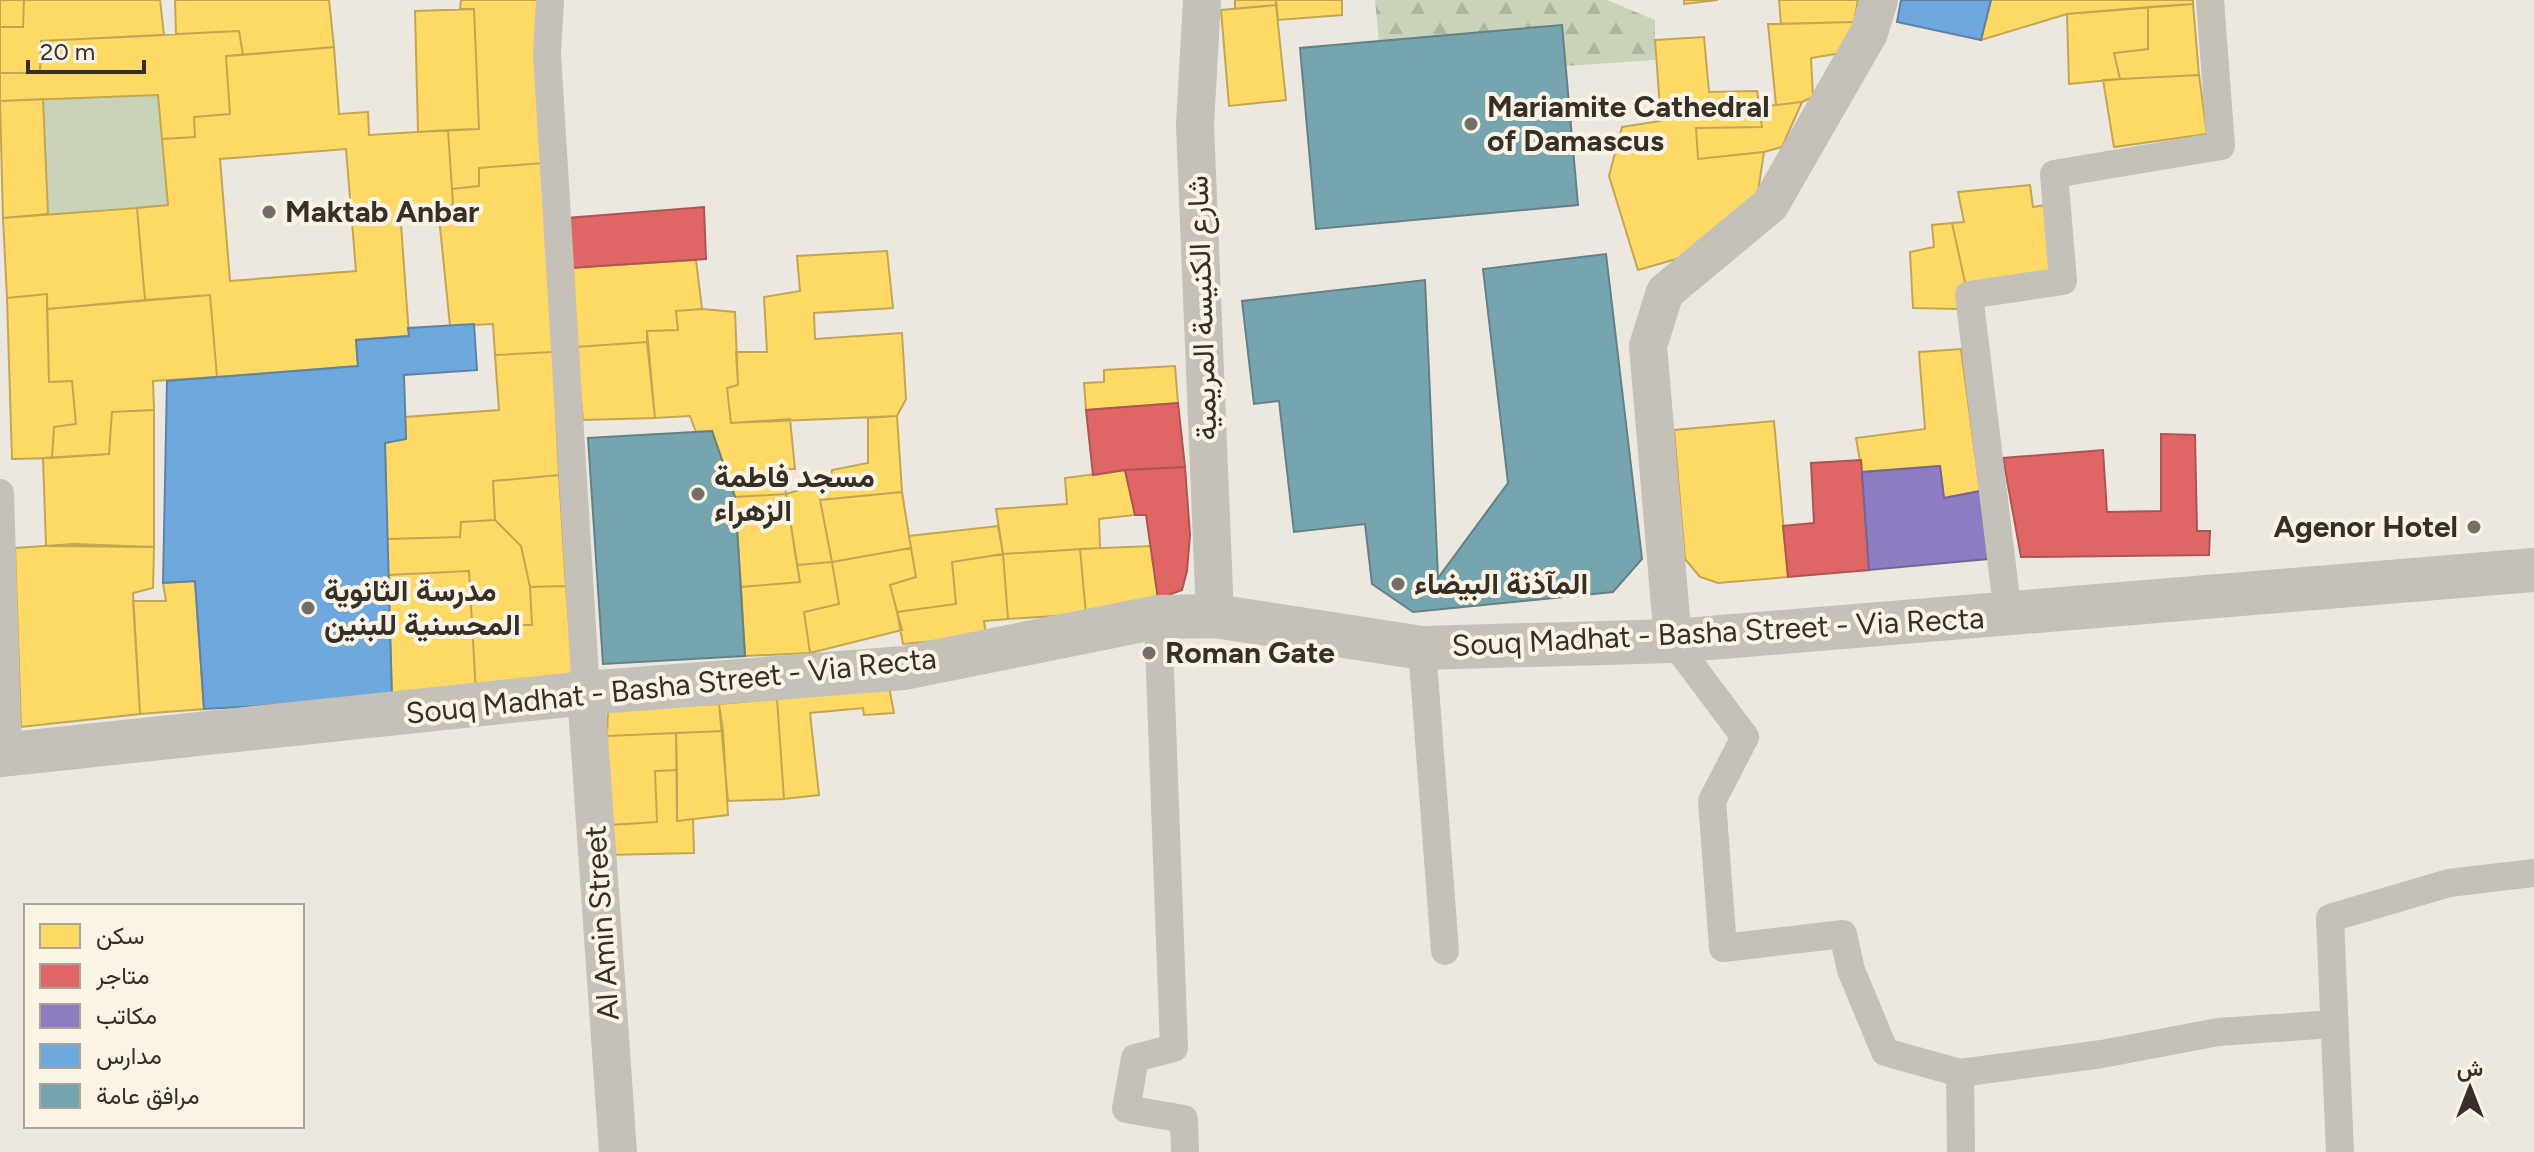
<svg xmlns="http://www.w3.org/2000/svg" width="2534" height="1152" font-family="Figtree,Vazirmatn,sans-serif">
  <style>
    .forest { fill: url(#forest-firs) }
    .park { fill: #c9d3b8 }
    .homes { fill: #ffd966; stroke: #c3a653; stroke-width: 2; fill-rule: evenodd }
    .shops { fill: #e06666; stroke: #ad5553; stroke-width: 2 }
    .offices { fill: #8e7cc3; stroke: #746594; stroke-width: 2 }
    .schools { fill: #6fa8dc; stroke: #5e83a6; stroke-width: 2 }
    .public { fill: #76a5af; stroke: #638186; stroke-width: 2 }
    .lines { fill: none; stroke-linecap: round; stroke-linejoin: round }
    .pedestrian { stroke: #c5c0b8; stroke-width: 28 }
    .minor { stroke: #c5c0b8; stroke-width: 38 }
    .tertiary { stroke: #c5c0b8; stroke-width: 44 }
    .poi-dot { fill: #766f67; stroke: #faf4e6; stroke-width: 3 }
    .labels { text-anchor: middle; stroke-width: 8; stroke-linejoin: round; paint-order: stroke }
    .poi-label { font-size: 30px; font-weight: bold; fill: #362e27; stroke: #faf4e6; text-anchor: start }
    .street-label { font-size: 30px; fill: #362e27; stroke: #faf4e6 }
  </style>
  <defs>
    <pattern id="forest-firs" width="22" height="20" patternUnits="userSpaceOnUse" patternTransform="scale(2)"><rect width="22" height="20" fill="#c9d3b8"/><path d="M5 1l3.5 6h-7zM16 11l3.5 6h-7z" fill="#adb59e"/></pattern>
  </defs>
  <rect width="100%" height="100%" fill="#ece8df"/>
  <!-- forest -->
  <path class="forest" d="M1375,0H1607L1655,20V60L1565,66L1379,42Z"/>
  <!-- park -->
  <path class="park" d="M158,95L168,205L48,214L43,99Z"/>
  <!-- homes -->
  <path class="homes" d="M0,0H24L23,27H0Z
    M24,0H160L164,35L41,41L40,73H0V27H23Z
    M175,0H329L334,47L243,55L239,31L176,34Z
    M461,0H539L543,163L479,168V186L452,189L448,130L479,129L474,9H460Z
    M1235,0H1276V5L1235,9Z
    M1276,0H1342V15L1278,20Z
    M1684,0H1718L1684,4Z
    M1779,0H1858L1854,22L1781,24Z
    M1991,0H2193V4L2067,14L1981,40Z
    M2193,4L2199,75L2120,79L2114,53L2148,49V7Z
    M1276,5L1286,100L1229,106L1221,10Z
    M2148,7V49L2114,53L2120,79L2069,84L2067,14Z
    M474,9L479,129L418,132L415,11Z
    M1854,22L1841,53L1811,58L1813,97L1802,102L1776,105L1768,24Z
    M239,31L243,55L226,56L230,114L194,117L195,137L162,139L158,95L0,101V73H40L41,41Z
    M1704,37L1709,92L1757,91L1762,127L1696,128L1698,159L1764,152L1757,198L1683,257L1638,270L1609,176L1622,127L1661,121L1655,40Z
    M334,47L339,114L368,112L369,135L448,130L453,205L400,210L409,336L356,340L358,366L217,377L210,295L145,300L137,208L168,205L162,139L195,137L194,117L230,114L226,56ZM346,149L356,271L230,281L220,159Z
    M2199,75L2207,134L2114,147L2103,80Z
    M43,99L48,214L3,218L0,101Z
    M1802,102L1782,147L1764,152L1698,159L1696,128L1762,127L1759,107Z
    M543,163L553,352L495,355L493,324L450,326L438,207L453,205L452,189L479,186V168Z
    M2030,185L2033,207L2046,205L2053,273L1966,287L1952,223L1964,222L1958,192Z
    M137,208L145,300L47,309V294L7,298L3,218Z
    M1952,223L1966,287L1959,309L1913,308L1910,252L1934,247L1932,225Z
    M887,251L893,308L814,313L815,339L902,333L906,399L897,416L731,423L727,388L738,385L736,352H767L764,297L800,291L797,256Z
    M696,260L702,309L676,311L678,330L647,331V342L576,347L570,268Z
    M47,294L49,382L72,381L76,424L54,427L52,458L12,459L7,298Z
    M210,295L217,377L153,381L154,410L112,412L109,454L52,458L54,427L76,424L72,381L49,382L47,309Z
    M702,309L735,312L738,385L727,388L731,423L790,419L795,469H782L786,494L735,497L712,431L696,432L690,416L655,418L647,331L678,330L676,311Z
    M647,342L655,418L583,420L576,347Z
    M1961,349L1980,491L1944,498L1940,466L1862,472L1856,438L1925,429L1919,352Z
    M553,352L559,475L493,481L495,520L461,522L460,537L387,539L385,443L406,439L405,417L499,410L495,355Z
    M1175,366L1178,403L1086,410L1084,383L1104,382V370Z
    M154,410V547L46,546L43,458L109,454L112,412Z
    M897,416L902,492L820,500L832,562L797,565L786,494L831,481L832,470L868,463V418Z
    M1774,421L1788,577L1718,583L1700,577L1685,559L1674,430Z
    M1125,470L1135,515L1099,519L1100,548L1003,554L996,509L1067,504L1065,478Z
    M559,475L566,586L530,587L521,546L495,520L493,481Z
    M902,492L911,548L832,562L820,500Z
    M786,494L800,582L741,587L735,497Z
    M495,520L521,546L530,587L532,625H472L469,571L388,575L387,539L460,537L461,522Z
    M998,526L1003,554L952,562L956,604L897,612L890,585L916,577L909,536Z
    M74,544L154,547L153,588L133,593L140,714L21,727L15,548Z
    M1152,546L1158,599L1086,614L1080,549Z
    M911,548L916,577L890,585L902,630L810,653L804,612L839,604L832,562Z
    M1080,549L1086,614L1008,619L1003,554Z
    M1003,554L1008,619L984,621L986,636L903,644L897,612L956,604L952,562Z
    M832,562L839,604L804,612L810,653L745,656L741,587L800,582L797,565Z
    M469,571L476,692L392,699L388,575Z
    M195,581L204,709L140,714L133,601H166L163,583Z
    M566,586L574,684L476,692L472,625H532L530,587Z
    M889,687L894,713L864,715L863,708L810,713L819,795L784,799L777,699Z
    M777,699L784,799L728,801L719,704Z
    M719,704L723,731L607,736L608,710Z
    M723,731L728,815L677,821L676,733Z
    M676,733L677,770L655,771L657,822L609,825L607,736Z
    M677,770V821L693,819L694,853L608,855L609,825L657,822L655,771Z"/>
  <!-- shops -->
  <path class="shops" d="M704,207L706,259L570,268L567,218Z
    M1178,403L1185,467L1125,470L1093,475L1086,410Z
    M2161,434L2195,435L2197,531H2210L2209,555L2021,557L2003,458L2103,450L2107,512L2161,511Z
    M1861,460L1869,570L1788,577L1783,526L1814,523L1811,463Z
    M1185,467L1190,535L1187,571L1182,590L1158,599L1146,515H1135L1125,470Z"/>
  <!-- offices -->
  <path class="offices" d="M1940,466L1944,498L1980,491L1988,559L1869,570L1862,472Z"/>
  <!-- schools -->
  <path class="schools" d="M1901,0H1991L1981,40L1897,22Z
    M474,324L477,370L404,375L406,439L385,443L392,699L204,709L195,581L163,583L167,381L358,366L356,340L409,336L408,328Z"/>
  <!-- public -->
  <path class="public" d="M1562,25L1578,205L1316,229L1300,48Z
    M1606,254L1642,559L1613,592L1413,612L1372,584L1365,524L1294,532L1279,401L1254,404L1242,301L1425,280L1438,578L1508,483L1483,269Z
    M712,431L735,497L745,656L603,664L588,438Z"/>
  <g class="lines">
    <!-- pedestrian -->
    <path class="pedestrian" d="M550,0L547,54L586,693
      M0,493L8,754
      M2008,615L1969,295L2063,281L2054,174L2221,146L2210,0
      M1158,617L1174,1048L1135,1058L1126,1109L1184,1119L1185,1152
      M1673,641L1745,737L1712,801L1723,948L1843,934L1851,970L1885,1052L1960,1073L2102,1054L2218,1032L2334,1024
      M1422,648L1445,951
      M1960,1073L1961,1152
      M2340,1152L2330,918L2449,883L2534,873"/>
    <!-- minor -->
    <path class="minor" d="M1202,0L1195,125L1215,616
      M1673,641L1648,346L1665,292L1770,205L1869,33L1879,0
      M586,693L618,1152"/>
    <!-- tertiary -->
    <path class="tertiary" d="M0,755L586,693L904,668L1158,617L1215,616L1422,648L1673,641L2534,570"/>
  </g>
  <!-- markers -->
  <g class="poi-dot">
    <circle cx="1471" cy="124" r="8"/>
    <circle cx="269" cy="212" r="8"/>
    <circle cx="698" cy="494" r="8"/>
    <circle cx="2474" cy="527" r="8"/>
    <circle cx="1398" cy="584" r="8"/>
    <circle cx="308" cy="608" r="8"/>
    <circle cx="1149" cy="653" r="8"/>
  </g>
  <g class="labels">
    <!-- poi labels -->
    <g class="poi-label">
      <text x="1487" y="117">Mariamite Cathedral<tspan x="1487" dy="34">of Damascus</tspan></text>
      <text x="285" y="222">Maktab Anbar</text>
      <text x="714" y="487">مسجد فاطمة<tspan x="714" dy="34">الزهراء</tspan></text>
      <text x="2458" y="537" text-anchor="end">Agenor Hotel</text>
      <text x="1414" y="594">المآذنة البيضاء</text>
      <text x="324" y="601">مدرسة الثانوية<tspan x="324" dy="34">المحسنية للبنين</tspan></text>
      <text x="1165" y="663">Roman Gate</text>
    </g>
    <!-- street labels -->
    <g class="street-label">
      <text transform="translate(1202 308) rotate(-92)" y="10">شارع الكنيسة المريمية</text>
      <text transform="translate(1718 632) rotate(-3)" y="10">Souq Madhat - Basha Street - Via Recta</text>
      <text transform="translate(671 686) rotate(-6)" y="10">Souq Madhat - Basha Street - Via Recta</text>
      <text transform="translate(602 923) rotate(-94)" y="10">Al Amin Street</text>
    </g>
  </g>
  <!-- legend -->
  <rect x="24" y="904" width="280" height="224" fill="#faf4e6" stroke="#aca59a" stroke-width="2"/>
  <rect x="40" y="924" width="40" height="24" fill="#ffd966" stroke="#aca59a" stroke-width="2"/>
  <text x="96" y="944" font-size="24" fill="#362e27">سكن</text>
  <rect x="40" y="964" width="40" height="24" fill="#e06666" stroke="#aca59a" stroke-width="2"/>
  <text x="96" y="984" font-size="24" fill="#362e27">متاجر</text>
  <rect x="40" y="1004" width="40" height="24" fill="#8e7cc3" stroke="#aca59a" stroke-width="2"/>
  <text x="96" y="1024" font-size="24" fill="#362e27">مكاتب</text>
  <rect x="40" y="1044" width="40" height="24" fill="#6fa8dc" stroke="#aca59a" stroke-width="2"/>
  <text x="96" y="1064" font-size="24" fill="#362e27">مدارس</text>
  <rect x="40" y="1084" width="40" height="24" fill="#76a5af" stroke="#aca59a" stroke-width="2"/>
  <text x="96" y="1104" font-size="24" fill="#362e27">مرافق عامة</text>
  <!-- north arrow -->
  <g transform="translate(2470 1088)" stroke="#faf4e6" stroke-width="6" paint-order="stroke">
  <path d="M0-6L14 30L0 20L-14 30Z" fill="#362e27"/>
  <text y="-12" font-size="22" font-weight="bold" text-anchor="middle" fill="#362e27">ش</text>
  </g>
  <!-- scale -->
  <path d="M28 60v12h116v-12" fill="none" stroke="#362e27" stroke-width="4"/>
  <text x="40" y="60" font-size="24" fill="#362e27" stroke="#faf4e6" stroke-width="6" paint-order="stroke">20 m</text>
</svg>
